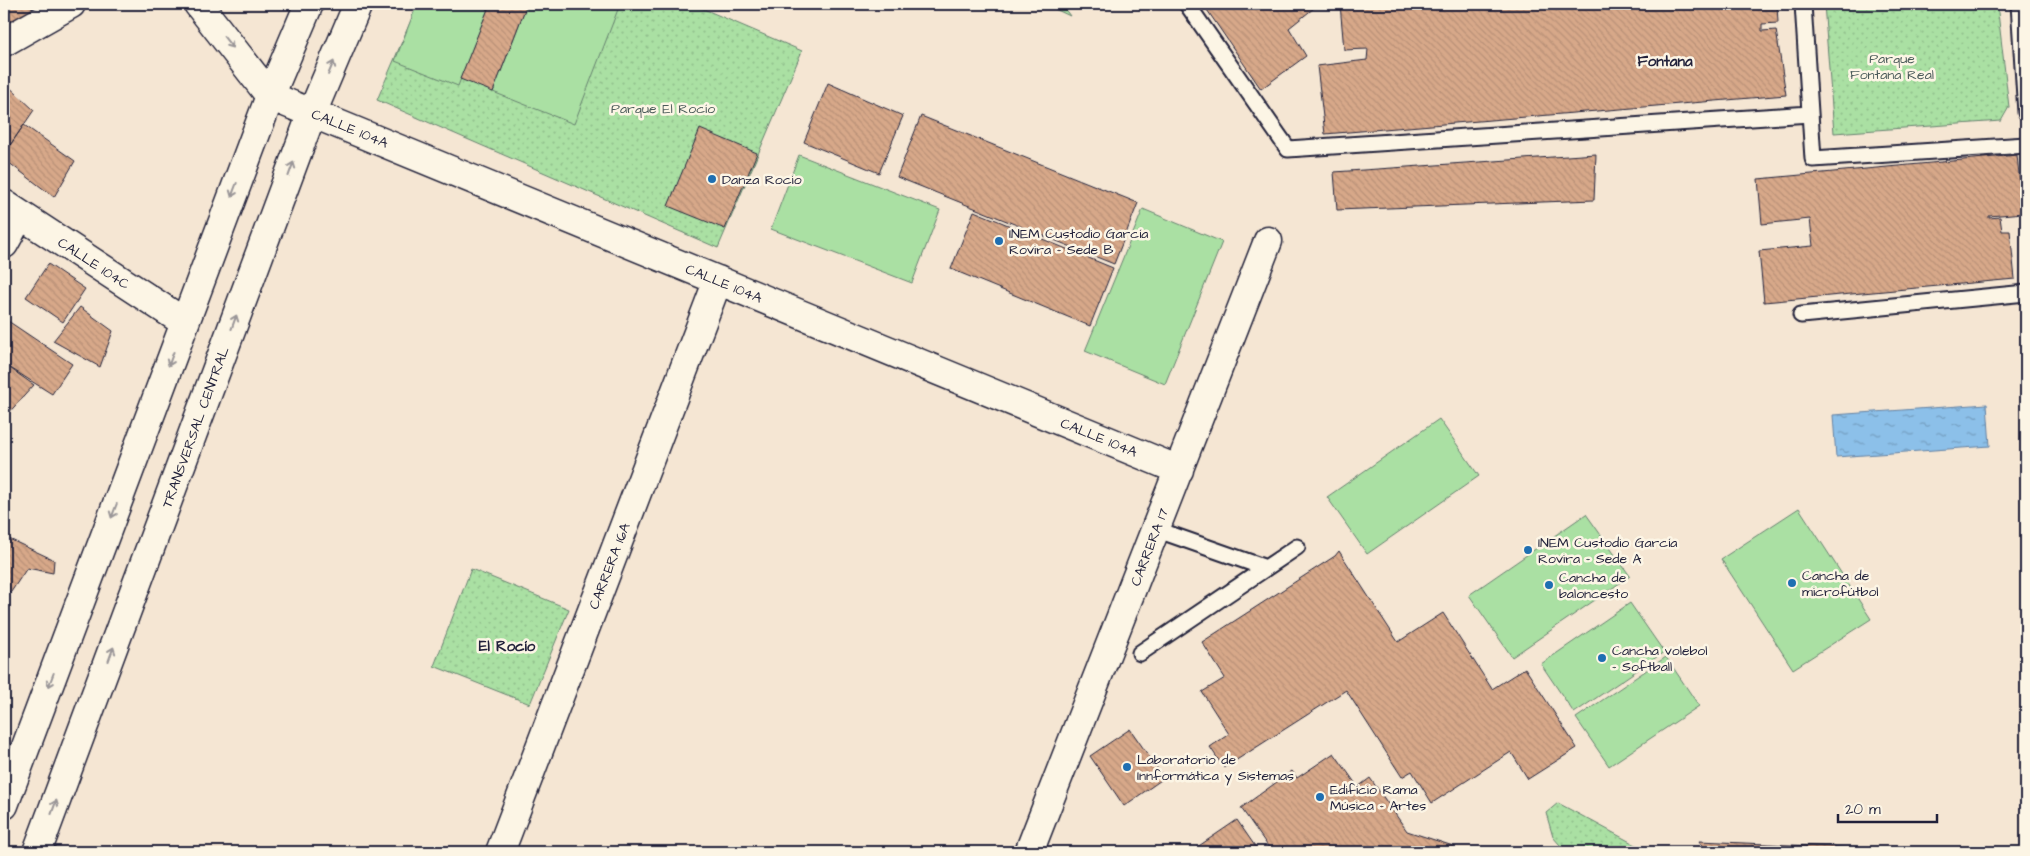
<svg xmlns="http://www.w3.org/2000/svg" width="2030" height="856" font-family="'Architects Daughter',sans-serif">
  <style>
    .park { fill: url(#park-dots); stroke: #66816f }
    .pitch { fill: #aae0a3; stroke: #66816f }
    .water { fill: url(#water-ripples); stroke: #6281a3 }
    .building { fill: url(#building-back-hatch); stroke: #22223b }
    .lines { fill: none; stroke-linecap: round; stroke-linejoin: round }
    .service-casing { stroke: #22223b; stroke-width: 19 }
    .minor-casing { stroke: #22223b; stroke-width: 31 }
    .secondary-casing { stroke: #22223b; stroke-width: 31 }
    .service { stroke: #fcf5e5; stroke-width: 15 }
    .minor { stroke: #fcf5e5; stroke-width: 28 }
    .secondary { stroke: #fcf5e5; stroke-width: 28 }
    .oneway { stroke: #9a9698 }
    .poi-dot { fill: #1f6fb2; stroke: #fcf5e5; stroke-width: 2 }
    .labels { text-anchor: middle; stroke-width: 5; stroke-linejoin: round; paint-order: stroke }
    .park-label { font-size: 14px; fill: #4b5b5a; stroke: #fcf5e5 }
    .street-label { font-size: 14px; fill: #22223b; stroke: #fcf5e5 }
    .poi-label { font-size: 14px; fill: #22223b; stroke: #fcf5e5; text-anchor: start }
    .neighbourhood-label { font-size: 15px; font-weight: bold; fill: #22223b; stroke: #fcf5e5 }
  </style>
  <defs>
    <pattern id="park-dots" width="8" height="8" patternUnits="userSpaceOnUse" patternTransform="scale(1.25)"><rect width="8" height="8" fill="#aae0a3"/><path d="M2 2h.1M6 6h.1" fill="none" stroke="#92c08d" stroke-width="1.8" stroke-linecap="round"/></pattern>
    <pattern id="water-ripples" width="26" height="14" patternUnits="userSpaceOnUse" patternTransform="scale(1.25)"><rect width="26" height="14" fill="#8cc0e9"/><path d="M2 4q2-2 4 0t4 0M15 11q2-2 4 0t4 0" fill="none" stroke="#729cbe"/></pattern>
    <pattern id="building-back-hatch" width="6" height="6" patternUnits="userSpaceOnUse" patternTransform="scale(1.25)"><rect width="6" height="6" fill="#d7a889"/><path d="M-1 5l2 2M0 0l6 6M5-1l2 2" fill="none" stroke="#b89077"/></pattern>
  </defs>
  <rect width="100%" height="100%" fill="#f5e6d3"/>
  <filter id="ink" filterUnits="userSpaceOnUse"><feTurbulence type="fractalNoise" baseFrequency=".02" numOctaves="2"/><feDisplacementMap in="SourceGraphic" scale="10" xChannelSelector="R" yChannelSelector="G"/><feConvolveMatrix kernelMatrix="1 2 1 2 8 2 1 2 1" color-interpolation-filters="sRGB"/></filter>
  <g filter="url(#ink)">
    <!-- park -->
    <path class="park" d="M418,4H692L802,51L718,248L377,100Z
      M1044,4H1061L1070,16Z
      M1824,4H1997L2009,107L2001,121L1834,133Z
      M471,569L569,609L530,704L434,666Z
      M1558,803L1649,852H1566L1553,837L1546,813Z"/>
    <!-- pitch -->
    <path class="pitch" d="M417,4H490L458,86L395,61Z
      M527,4H620L574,124L493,92Z
      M799,155L940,210L912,283L771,229Z
      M1143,209L1222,242L1165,384L1085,351Z
      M1439,419L1479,476L1367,554L1327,497Z
      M1799,508L1871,619L1793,669L1721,559Z
      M1586,514L1630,576L1512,657L1469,595Z
      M1630,603L1664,652L1574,713L1541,664Z
      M1666,657L1699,706L1609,766L1576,718Z"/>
    <!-- water -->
    <path class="water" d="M1987,404L1990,446L1836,457L1833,415Z"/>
    <!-- building -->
    <path class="building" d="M4,4H30L38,20L4,39Z
      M490,4H527L493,92L460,79Z
      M1203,4H1319L1289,28L1306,56L1261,89Z
      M1340,4H1777L1778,23L1762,24V31L1776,30L1786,95L1325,134L1317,66L1367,60L1368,49L1344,50Z
      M4,82L34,110L4,154Z
      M828,83L903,116L879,173L804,142Z
      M921,116L1138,203L1114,264L897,177Z
      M24,125L75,161L54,197L4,159V154Z
      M700,129L757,153L725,229L668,206Z
      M1596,154L1594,200L1337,210L1334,172Z
      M2017,155L2023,213L1989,216V218L2000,217L2002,231H2010L2015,279L1764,302L1759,251L1813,246L1810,219L1762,224L1758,179Z
      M974,211L1113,268L1090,326L951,269Z
      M48,264L85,289L63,322L26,297Z
      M80,307L113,331L100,367L53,341Z
      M8,321L72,364L52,394L4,364V324Z
      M4,364L34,385L4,418Z
      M5,537L54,560L53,573L27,568L11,592L4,590Z
      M1339,551L1398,642L1443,613L1492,689L1525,668L1577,748L1528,779L1511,752L1432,803L1412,771L1402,777L1346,690L1224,768L1210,747L1229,734L1202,692L1225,678L1202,642L1335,556Z
      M1130,729L1164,778L1124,806L1090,756Z
      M1334,753L1358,787L1370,778L1407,831L1453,846L1451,852H1272L1241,808L1292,771L1297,778Z
      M1237,820L1259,852H1190Z
      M1699,841L1857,848L1860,852H1707Z"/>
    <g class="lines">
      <defs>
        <path id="service" d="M1187,4L1288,149L1810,114
          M1803,4L1813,159L2026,145
          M2019,4L2026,113
          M1801,315L2026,293
          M1155,529L1266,568
          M1140,653L1297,547"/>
        <path id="minor" d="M198,4L270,96L1179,470
          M4,42L71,4
          M4,204L184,322
          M4,244L20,215
          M500,852L718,280
          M1029,852L1268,241"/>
        <path id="secondary" d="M4,805L270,96L309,4
          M37,852L312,113L358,4"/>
      </defs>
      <!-- service casing -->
      <use href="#service" class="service-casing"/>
      <!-- minor casing -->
      <use href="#minor" class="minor-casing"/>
      <!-- secondary casing -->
      <use href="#secondary" class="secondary-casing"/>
      <!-- service -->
      <use href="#service" class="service"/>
      <!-- minor -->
      <use href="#minor" class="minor"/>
      <!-- secondary -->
      <use href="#secondary" class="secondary"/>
    </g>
    <!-- one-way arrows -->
    <defs><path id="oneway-shaft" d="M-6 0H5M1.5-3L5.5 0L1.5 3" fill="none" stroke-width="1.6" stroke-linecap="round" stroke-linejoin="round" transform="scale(1.25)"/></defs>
    <g class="oneway">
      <use href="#oneway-shaft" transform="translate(228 42) rotate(52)"/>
      <use href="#oneway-shaft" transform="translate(331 68) rotate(-67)"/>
      <use href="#oneway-shaft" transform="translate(291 169) rotate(-70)"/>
      <use href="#oneway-shaft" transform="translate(234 190) rotate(111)"/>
      <use href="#oneway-shaft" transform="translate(234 322) rotate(-70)"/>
      <use href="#oneway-shaft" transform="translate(171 359) rotate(110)"/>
      <use href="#oneway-shaft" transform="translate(114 511) rotate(111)"/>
      <use href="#oneway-shaft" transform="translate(111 654) rotate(-70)"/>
      <use href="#oneway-shaft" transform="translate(51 680) rotate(111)"/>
      <use href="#oneway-shaft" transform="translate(54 807) rotate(-70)"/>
    </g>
  </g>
  <!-- markers -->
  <g class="poi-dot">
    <circle cx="712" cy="179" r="5"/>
    <circle cx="999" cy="241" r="5"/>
    <circle cx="1528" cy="550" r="5"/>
    <circle cx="1792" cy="583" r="5"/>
    <circle cx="1549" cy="585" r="5"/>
    <circle cx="1602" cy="658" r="5"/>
    <circle cx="1127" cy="767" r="5"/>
    <circle cx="1320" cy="797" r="5"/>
  </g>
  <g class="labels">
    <!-- park labels -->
    <g class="park-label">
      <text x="1892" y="63">Parque<tspan x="1892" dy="16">Fontana Real</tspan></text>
      <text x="663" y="113">Parque El Rocío</text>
    </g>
    <!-- street labels -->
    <g class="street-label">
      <text transform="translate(350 128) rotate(22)" y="5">CALLE 104A</text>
      <text transform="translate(94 263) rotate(33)" y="5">CALLE 104C</text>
      <text transform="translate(724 283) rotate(22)" y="5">CALLE 104A</text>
      <text transform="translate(195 427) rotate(-70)" y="5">TRANSVERSAL CENTRAL</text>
      <text transform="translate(1099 437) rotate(22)" y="5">CALLE 104A</text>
      <text transform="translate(1149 547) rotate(-69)" y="5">CARRERA 17</text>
      <text transform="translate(609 566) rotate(-69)" y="5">CARRERA 16A</text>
    </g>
    <!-- poi labels -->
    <g class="poi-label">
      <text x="722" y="184">Danza Rocio</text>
      <text x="1009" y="238">INEM Custodio García<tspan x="1009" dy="16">Rovira - Sede B</tspan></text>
      <text x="1538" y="547">INEM Custodio García<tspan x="1538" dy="16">Rovira - Sede A</tspan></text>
      <text x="1802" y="580">Cancha de<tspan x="1802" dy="16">microfútbol</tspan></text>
      <text x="1559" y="582">Cancha de<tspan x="1559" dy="16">baloncesto</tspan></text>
      <text x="1612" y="655">Cancha volebol<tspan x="1612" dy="16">- Softball</tspan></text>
      <text x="1137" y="764">Laboratorio de<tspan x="1137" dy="16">Innformática y Sistemas</tspan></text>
      <text x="1330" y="794">Edificio Rama<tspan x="1330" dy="16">Música - Artes</tspan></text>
    </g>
    <!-- neighbourhood labels -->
    <g class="neighbourhood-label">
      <text x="1665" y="66">Fontana</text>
      <text x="507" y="651">El Rocío</text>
    </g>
  </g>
  <!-- margin -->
  <rect width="2030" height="856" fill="none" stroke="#fcf5e5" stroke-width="20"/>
  <rect x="10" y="10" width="2010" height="836" fill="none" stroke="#22223b" stroke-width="2" filter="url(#ink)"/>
  <!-- scale -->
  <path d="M1838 814v8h99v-8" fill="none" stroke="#22223b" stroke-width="2.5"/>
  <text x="1845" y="814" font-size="15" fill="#22223b" stroke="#fcf5e5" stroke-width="4" paint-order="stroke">20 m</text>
</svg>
